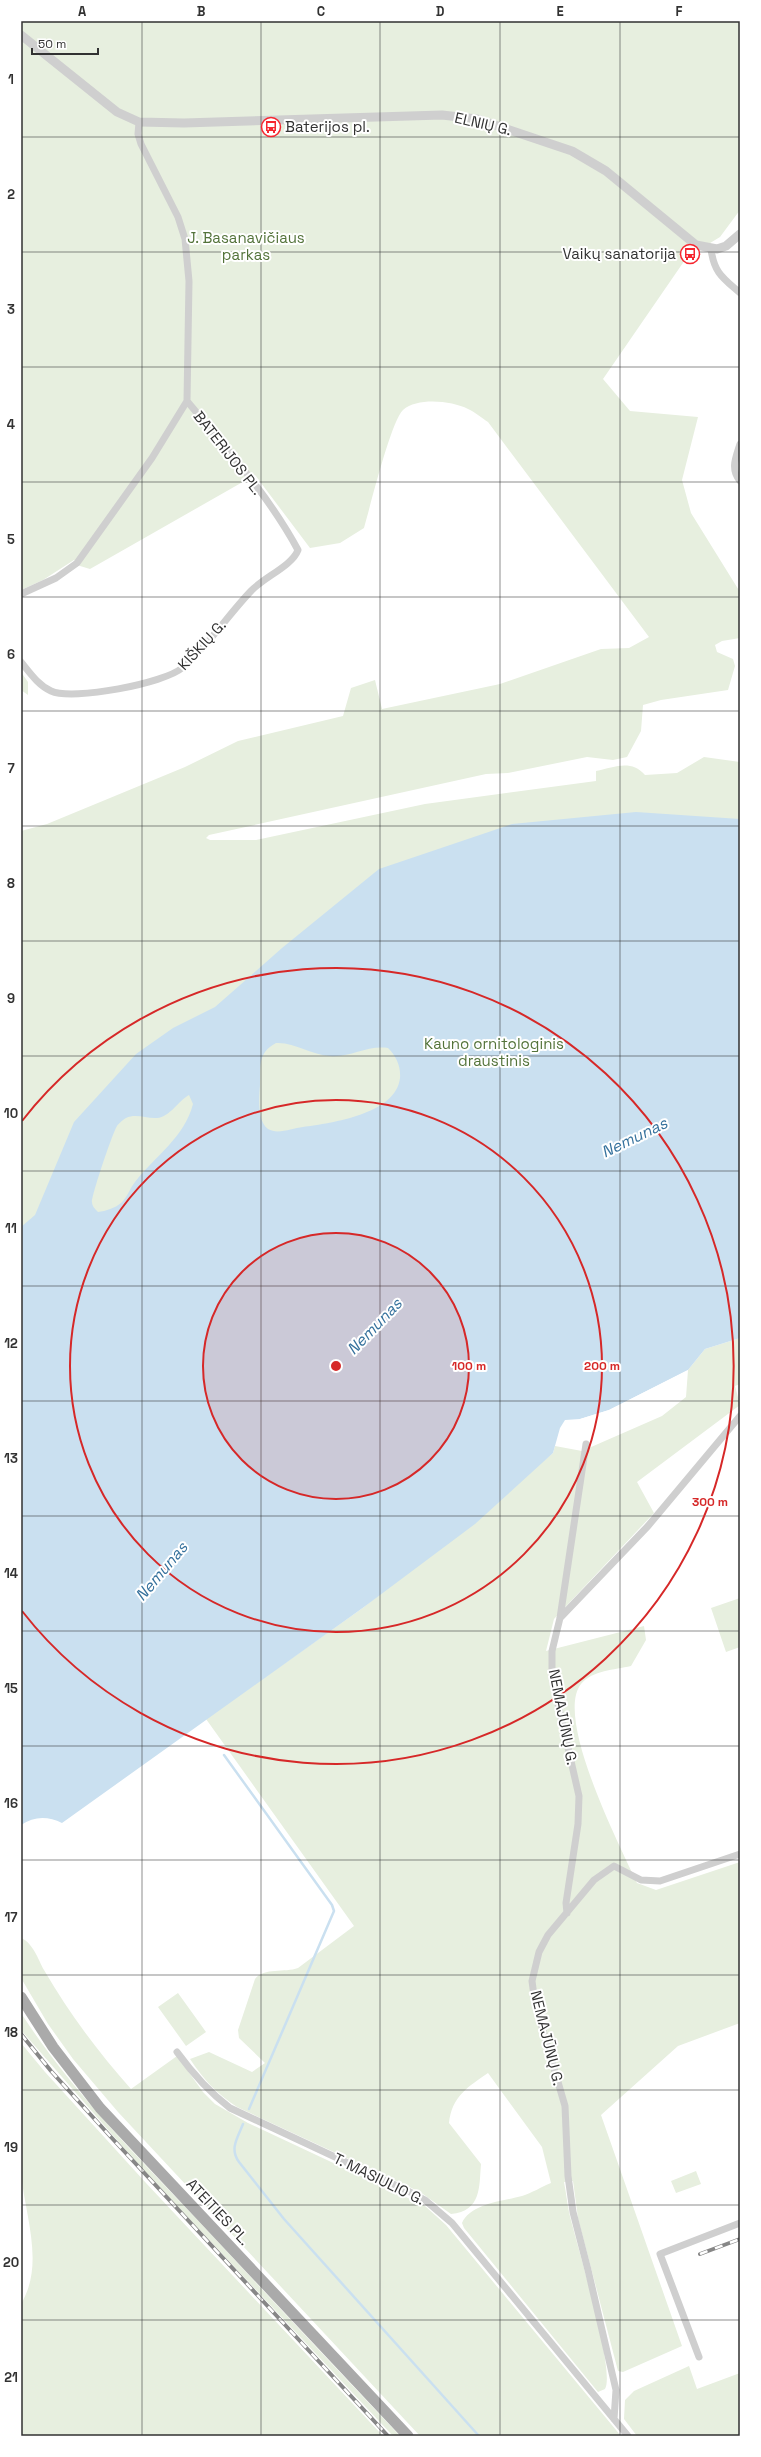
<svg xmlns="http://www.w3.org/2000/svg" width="761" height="2457" font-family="'Space Grotesk',sans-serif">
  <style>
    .green { fill: #e7efdf }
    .water { fill: #cae0f0; fill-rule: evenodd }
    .pier { fill: #fff }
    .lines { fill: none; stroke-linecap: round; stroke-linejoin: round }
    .stream { stroke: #cae0f0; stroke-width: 2.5 }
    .minor { stroke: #cfcfcf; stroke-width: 7 }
    .tertiary { stroke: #cfcfcf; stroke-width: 9 }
    .primary { stroke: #aaa; stroke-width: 11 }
    .rail-casing { stroke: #878787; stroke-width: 4 }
    .rail { stroke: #fff; stroke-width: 2.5; stroke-dasharray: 8; stroke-linecap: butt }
    .grid { fill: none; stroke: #323232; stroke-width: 1; stroke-opacity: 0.55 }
    .ring { fill: none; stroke: #d62828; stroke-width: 2 }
    .labels { text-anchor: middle; stroke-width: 4; stroke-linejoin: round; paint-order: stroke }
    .street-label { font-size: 15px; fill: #323232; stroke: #fff }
    .poi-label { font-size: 15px; fill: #323232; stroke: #fff; text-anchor: start }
    .park-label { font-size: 15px; fill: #53733a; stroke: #fff }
    .water-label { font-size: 16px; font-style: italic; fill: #36729d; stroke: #fff }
    .centre { fill: #d62828; stroke: #fff; stroke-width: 2 }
    .ring-label { font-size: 12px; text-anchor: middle; font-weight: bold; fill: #d62828; stroke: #fff; stroke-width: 4; stroke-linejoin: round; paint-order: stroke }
    .neatline { fill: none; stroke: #323232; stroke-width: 1.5 }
    .grid-label { font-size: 13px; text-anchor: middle; font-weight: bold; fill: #323232 }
  </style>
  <rect width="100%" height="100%" fill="#fff"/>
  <!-- green -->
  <path class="green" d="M21,21H740V210L720,237L687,257L603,379L630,411L698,417L682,480L691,513L740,592V638L722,641L715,645L717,652L733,659L735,666L728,690L661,700L643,705L641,731L627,757L613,760L587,757L508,773L486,774L209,835L206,838L210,840H256L425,804L596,781V771C615,767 631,759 645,775L677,773L704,757L740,762V1284L21,1326V831L47,824L185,767L238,741L343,716L351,688L375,680L382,709L500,684L601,649L629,648L649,637L488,422C482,418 475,412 468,409C452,401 418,397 403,410C391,421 370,507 364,528L340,543L310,548L255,475L90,569L80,566L74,560L43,580L21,590Z
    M21,672L28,682V695L21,690Z
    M740,1338V1384L735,1386L740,1405L637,1482L654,1513L554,1619L546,1651L644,1626L646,1640L631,1666C614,1670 593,1670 581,1684C554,1718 621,1848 637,1883L656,1890L740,1862V2023L678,2046L601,2115L682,2346L623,2372L618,2371L578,2218L573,2181L564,2182C566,2192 567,2202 569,2212C575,2239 616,2371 605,2389L598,2392L464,2228L462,2223C471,2203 504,2201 522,2196C532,2193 541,2187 551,2183L542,2147L488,2073C468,2087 452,2096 449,2123L481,2164C479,2186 482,2211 451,2214L420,2192L237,2107C217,2094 203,2079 190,2059L209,2052L252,2072L265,2063L239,2038L238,2030L255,1979C264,1967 285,1973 298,1968L354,1926L206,1719L364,1607L553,1453L555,1446L582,1451L662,1416L686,1397L688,1370L705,1349Z
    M740,1598V1647L726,1652L711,1608Z
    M21,1938C33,1943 38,1959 44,1970C69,2013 98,2052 131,2089L177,2056L203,2092L215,2104L248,2123L425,2206L446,2225L621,2436H420L118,2112L73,2059L48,2024L21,1978Z
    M178,1993L206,2032L186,2046L158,2007Z
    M21,2013C68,2086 130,2149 189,2211C259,2286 329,2361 400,2436H393L137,2163L21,2030Z
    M21,2043L45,2072L146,2183L383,2436H21V2304C45,2264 25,2216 21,2173C17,2131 21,2086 21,2043Z
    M696,2171L701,2184L676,2193L671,2181Z
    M689,2366L697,2389L740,2373V2436H637L624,2419L625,2400L634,2391Z"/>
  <!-- water -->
  <path class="water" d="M636,812L740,819V1338L705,1349L688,1370L609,1410L580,1419L565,1420L560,1428L553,1453L475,1524L364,1607L62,1823C48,1816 34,1816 21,1825V1227L35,1215L74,1122L136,1054L173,1028L215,1007L282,948L379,869L512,824ZM276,1043C295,1042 311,1055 330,1056C350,1058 367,1045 388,1048C396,1056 401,1066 400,1078C396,1114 332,1123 303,1127C292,1128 278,1135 268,1129C257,1121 259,1097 260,1085C261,1067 257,1053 276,1043ZM189,1095L193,1104C184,1138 156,1155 135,1182C130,1188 127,1198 121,1203C115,1208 106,1211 98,1212C95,1209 92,1206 92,1202C92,1194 113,1132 117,1126C119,1123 124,1119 126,1118C136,1113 147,1119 157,1118C170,1117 178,1101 189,1095Z"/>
  <!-- pier -->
  <path class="pier" d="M688,1370L687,1372L610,1412L580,1421V1419L609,1410Z"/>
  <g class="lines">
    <!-- stream -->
    <path class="stream" d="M224,1755L332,1905L334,1911L249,2109
      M243,2124C238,2137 229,2149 239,2162L284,2219L479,2436"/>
    <!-- minor -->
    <path class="minor" d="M711,249C714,273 723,278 740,293
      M740,444C736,457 730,469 740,481
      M21,594L56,578L77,563L152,458L187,401
      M21,662C30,673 38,685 51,691C73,701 165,683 182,668C208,646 228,615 251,591C264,577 292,566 298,550C269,496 226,448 187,401L189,281L185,239L178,217L141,144L138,134L139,122
      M560,1618L648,1526L740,1416
      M567,1913L566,1903L578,1824L579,1796L552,1678V1651L560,1618L586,1444
      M177,2052C193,2074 209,2092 230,2108L410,2192L425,2200L452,2223L628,2436
      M699,2357L660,2254L740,2223
      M614,2419L616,2390L588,2270L573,2212L568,2176L565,2106L535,2003L532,1981L539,1952L548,1935L594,1880L614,1866L641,1880L660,1881L740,1854"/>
    <!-- tertiary -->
    <path class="tertiary" d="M21,35L117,112L139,122L184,123L442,115L477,119L572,151L606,171L696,245L717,249L726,246L740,234"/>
    <!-- primary -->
    <path class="primary" d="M21,1997L53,2047L100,2108L408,2436"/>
    <defs>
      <path id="rail" d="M21,2034L51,2071L110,2136L388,2436
        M700,2254L740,2239"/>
    </defs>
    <!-- rail casing -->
    <use href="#rail" class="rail-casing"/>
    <!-- rail -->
    <use href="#rail" class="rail"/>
  </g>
  <!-- grid -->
  <path class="grid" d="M142,21V2436M261,21V2436M380,21V2436M500,21V2436M620,21V2436M21,137H740M21,252H740M21,367H740M21,482H740M21,597H740M21,711H740M21,826H740M21,941H740M21,1056H740M21,1171H740M21,1286H740M21,1401H740M21,1516H740M21,1631H740M21,1746H740M21,1860H740M21,1975H740M21,2090H740M21,2205H740M21,2320H740"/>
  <!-- distance rings -->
  <circle cx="336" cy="1366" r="133" fill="#d62828" fill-opacity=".12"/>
  <g class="ring">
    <circle cx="336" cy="1366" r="133"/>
    <circle cx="336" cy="1366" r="266"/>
    <path d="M22 1121A398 398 0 1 1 22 1611"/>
  </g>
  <!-- icons -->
  <defs>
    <symbol id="bus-ring" viewBox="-11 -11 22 22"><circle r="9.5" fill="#fff" stroke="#f62730" stroke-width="1.5"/><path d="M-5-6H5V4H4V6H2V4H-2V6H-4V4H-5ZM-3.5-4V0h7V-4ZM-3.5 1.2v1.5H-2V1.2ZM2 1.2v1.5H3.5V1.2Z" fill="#f62730"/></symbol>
  </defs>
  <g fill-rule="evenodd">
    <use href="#bus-ring" x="260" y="116" width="22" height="22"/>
    <use href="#bus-ring" x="679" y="243" width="22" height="22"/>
  </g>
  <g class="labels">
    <!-- street labels -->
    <g class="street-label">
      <text transform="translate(483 124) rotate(13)" y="5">ELNIŲ G.</text>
      <text transform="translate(228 453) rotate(52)" y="5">BATERIJOS PL.</text>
      <text transform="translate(202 645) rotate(-47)" y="5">KIŠKIŲ G.</text>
      <text transform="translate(563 1717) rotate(79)" y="5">NEMAJŪNŲ G.</text>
      <text transform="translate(547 2038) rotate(76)" y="5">NEMAJŪNŲ G.</text>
      <text transform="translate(379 2179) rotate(26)" y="5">T. MASIULIO G.</text>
      <text transform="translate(218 2212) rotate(47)" y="5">ATEITIES PL.</text>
    </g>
    <!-- poi labels -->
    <g class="poi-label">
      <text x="285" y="132">Baterijos pl.</text>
      <text x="676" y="259" text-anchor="end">Vaikų sanatorija</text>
    </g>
    <!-- park labels -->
    <g class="park-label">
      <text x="246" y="243">J. Basanavičiaus<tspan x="246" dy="17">parkas</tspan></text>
      <text x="494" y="1049">Kauno ornitologinis<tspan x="494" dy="17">draustinis</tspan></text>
    </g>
    <!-- water labels -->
    <g class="water-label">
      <text transform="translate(634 1137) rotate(-26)" y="6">Nemunas</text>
      <text transform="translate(374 1326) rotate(-46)" y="6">Nemunas</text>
      <text transform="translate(161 1571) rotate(-50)" y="6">Nemunas</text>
    </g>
  </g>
  <circle cx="336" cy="1366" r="6" class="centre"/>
  <g class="ring-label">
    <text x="469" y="1370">100 m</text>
    <text x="602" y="1370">200 m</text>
    <text x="710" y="1506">300 m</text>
  </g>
  <!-- border -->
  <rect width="761" height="2457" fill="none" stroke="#ffffff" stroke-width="44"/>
  <!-- scale -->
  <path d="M32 48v6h66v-6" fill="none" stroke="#323232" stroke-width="2"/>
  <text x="38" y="48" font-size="12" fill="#323232" stroke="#ffffff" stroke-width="3" paint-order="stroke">50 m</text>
  <rect x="22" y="22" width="717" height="2413" class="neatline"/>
  <g class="grid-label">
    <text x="82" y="16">A</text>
    <text x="201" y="16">B</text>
    <text x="321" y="16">C</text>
    <text x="440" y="16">D</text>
    <text x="560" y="16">E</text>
    <text x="679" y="16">F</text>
    <text x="11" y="84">1</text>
    <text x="11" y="199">2</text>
    <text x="11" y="314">3</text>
    <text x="11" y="429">4</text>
    <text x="11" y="544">5</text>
    <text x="11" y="659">6</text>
    <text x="11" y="773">7</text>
    <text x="11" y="888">8</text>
    <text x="11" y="1003">9</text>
    <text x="11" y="1118">10</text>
    <text x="11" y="1233">11</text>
    <text x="11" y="1348">12</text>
    <text x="11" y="1463">13</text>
    <text x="11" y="1578">14</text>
    <text x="11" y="1693">15</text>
    <text x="11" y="1808">16</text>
    <text x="11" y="1922">17</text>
    <text x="11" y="2037">18</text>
    <text x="11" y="2152">19</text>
    <text x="11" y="2267">20</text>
    <text x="11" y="2382">21</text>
  </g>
</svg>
